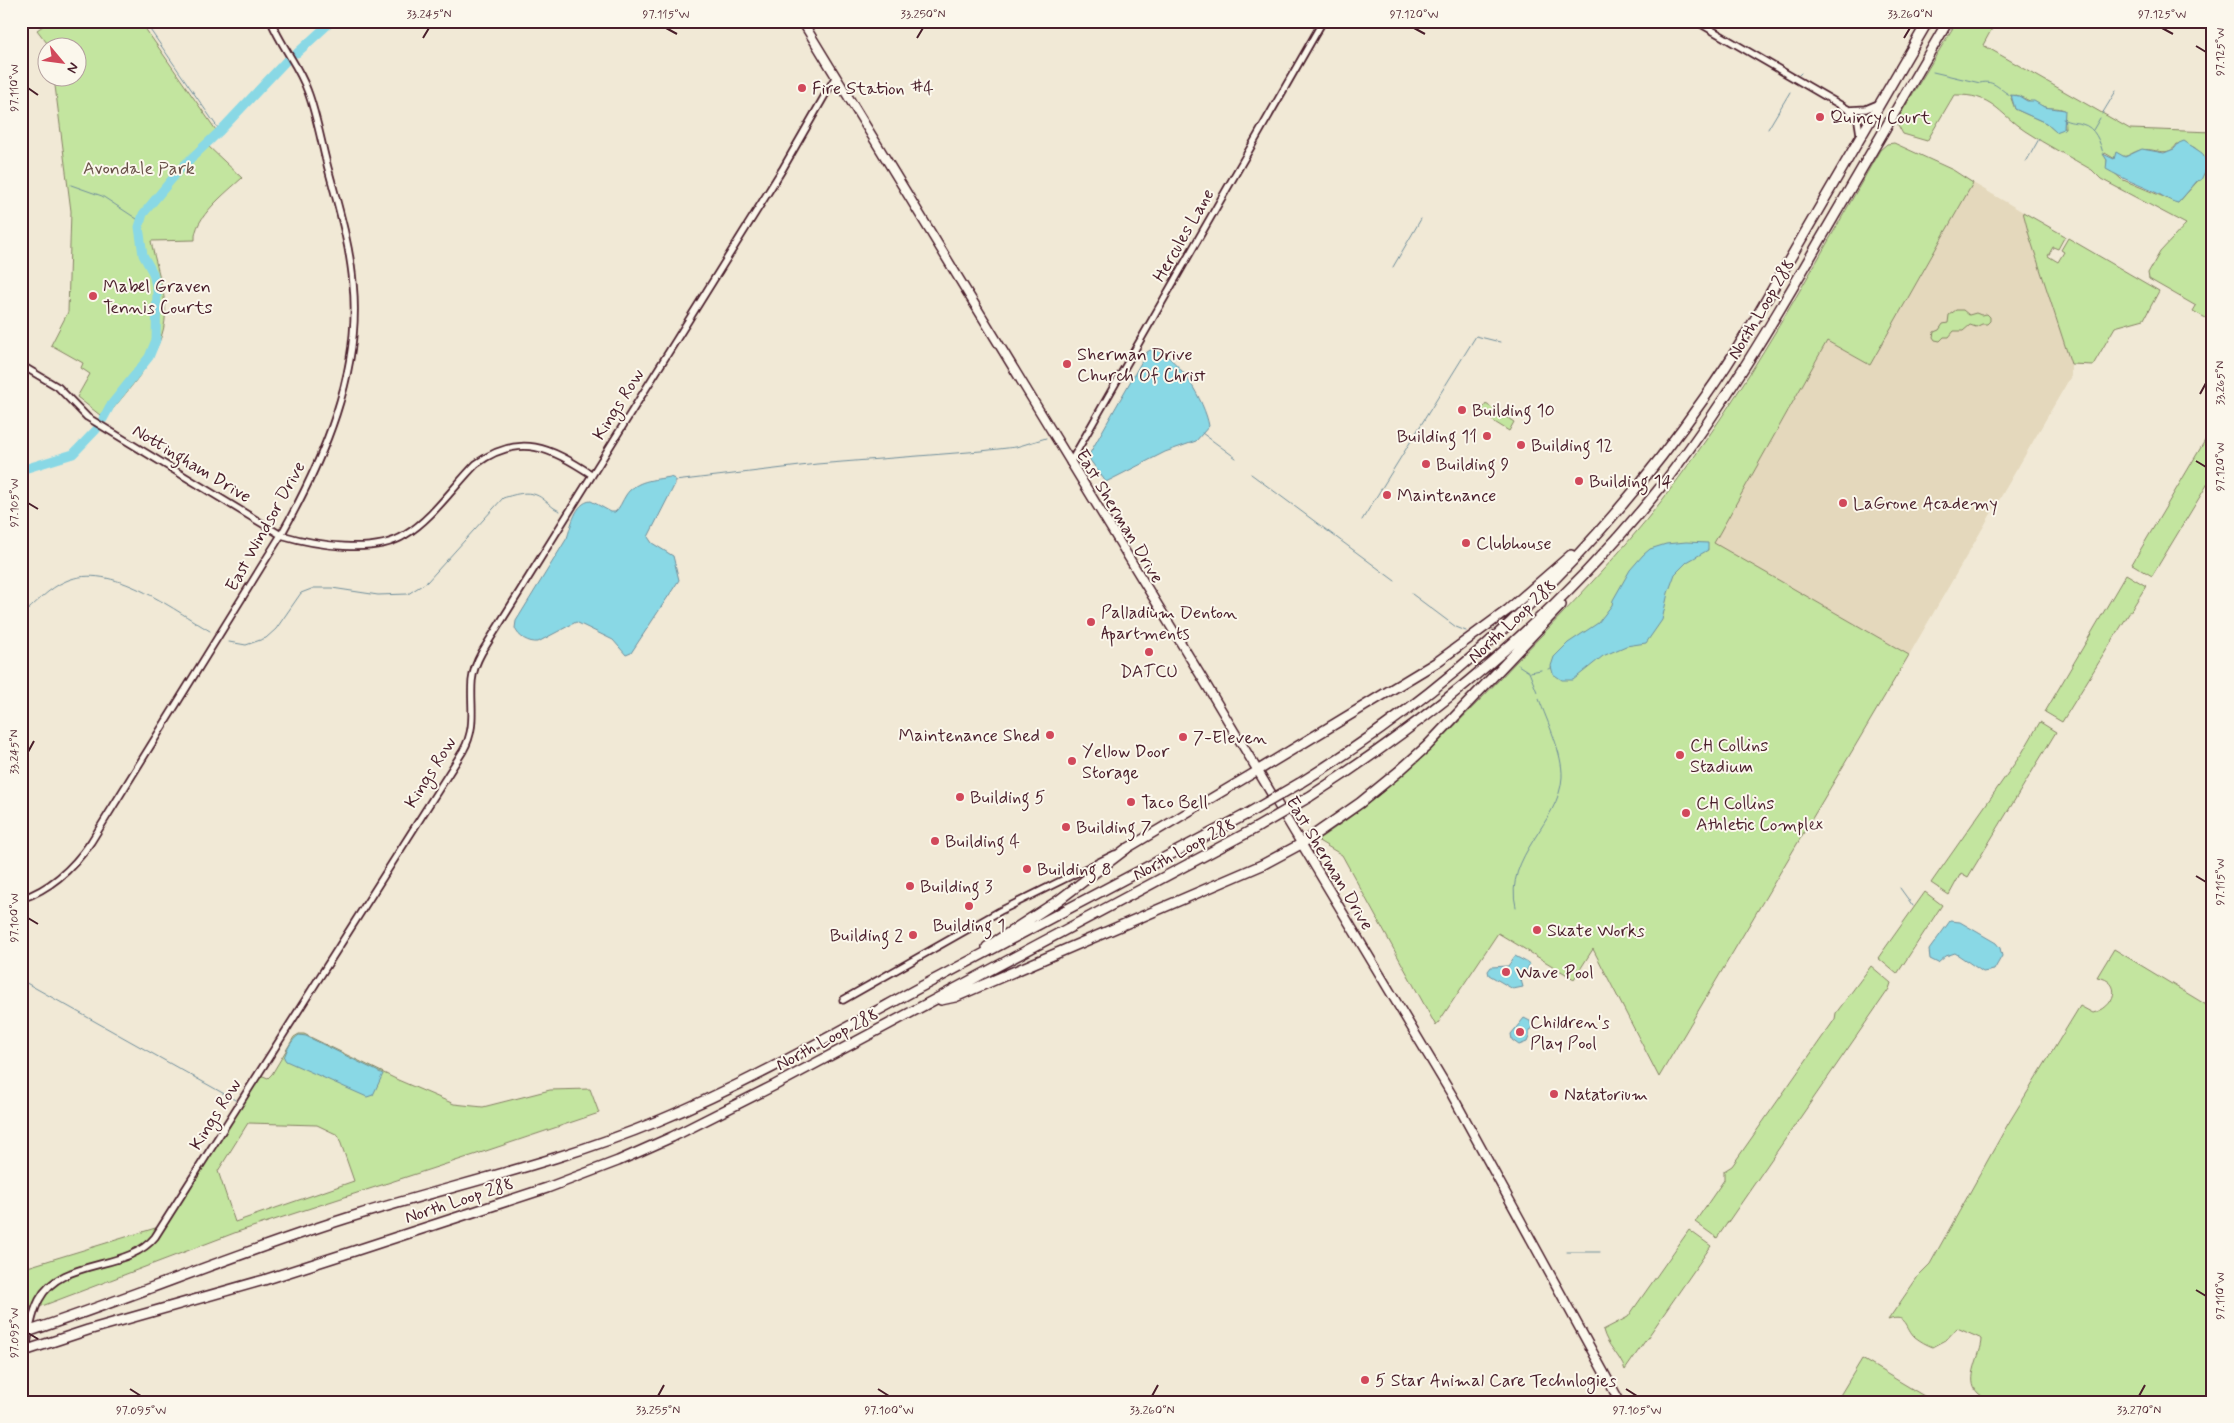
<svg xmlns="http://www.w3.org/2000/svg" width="2234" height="1423" font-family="Mynerve,sans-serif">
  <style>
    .built { fill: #e4d8bc }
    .green { fill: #c3e59f; stroke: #868265; fill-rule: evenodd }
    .water { fill: #89d8e5; stroke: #708e9b }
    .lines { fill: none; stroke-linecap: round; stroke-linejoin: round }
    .stream { stroke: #708e9b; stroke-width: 1 }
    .river { stroke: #89d8e5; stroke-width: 9 }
    .minor-casing { stroke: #4a1f2b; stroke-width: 9 }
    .major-casing { stroke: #4a1f2b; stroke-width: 11 }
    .highway-casing { stroke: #4a1f2b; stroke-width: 12 }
    .minor { stroke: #fbf7ec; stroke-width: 5.5 }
    .major { stroke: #fbf7ec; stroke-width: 8 }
    .highway { stroke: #fbf7ec; stroke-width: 9 }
    .highway-bridge-casing { stroke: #4a1f2b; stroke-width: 12; stroke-linecap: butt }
    .highway-bridge { stroke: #fbf7ec; stroke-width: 9 }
    .ticks { fill: none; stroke: #4a1f2b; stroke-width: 2 }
    .poi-dot { fill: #d1495b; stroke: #fbf7ec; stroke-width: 2 }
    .labels { text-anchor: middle; stroke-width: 4; stroke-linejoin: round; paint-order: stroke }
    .poi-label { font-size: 18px; fill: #4a1f2b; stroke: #fbf7ec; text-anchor: start }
    .park-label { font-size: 18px; fill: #685048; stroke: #fbf7ec }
    .street-label { font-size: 18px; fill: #4a1f2b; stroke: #fbf7ec }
    .neatline { fill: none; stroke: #4a1f2b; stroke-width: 2 }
    .ticks-label { font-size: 12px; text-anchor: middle; fill: #4a1f2b }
  </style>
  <rect width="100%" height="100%" fill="#f1e9d6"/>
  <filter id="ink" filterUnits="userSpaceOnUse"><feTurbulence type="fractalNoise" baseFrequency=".02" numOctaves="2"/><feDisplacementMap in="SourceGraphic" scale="10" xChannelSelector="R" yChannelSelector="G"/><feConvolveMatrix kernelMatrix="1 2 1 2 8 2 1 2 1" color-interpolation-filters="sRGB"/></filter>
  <g filter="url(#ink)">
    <!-- built -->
    <path class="built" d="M1973,183L2023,212L2029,235L2071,364V376L1909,655L1713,543L1827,341L1870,365Z"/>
    <!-- green -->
    <path class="green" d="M50,21H140L218,133L207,145L242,178C227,192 193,218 195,240L151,241C155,262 163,284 165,305C170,349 130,386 105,419L77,397L90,374L81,368L83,363L51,345L68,312L71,211L54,78H78V48L50,47L37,30Z
      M1957,21H1996L1983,45L2130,129L2213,132V216L2209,223H2213V322L2193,311L2196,306L2149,279L2148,273L2160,252L2186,224L2101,179L2092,170C2070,157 2046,145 2025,131C1997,112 1993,94 1954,95L1927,141L1903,134L1898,125L1900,115ZM2015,95C2025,98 2034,104 2045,107C2052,109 2058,107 2064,110L2065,128L2054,130L2046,123L2015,109L2011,98ZM2177,144C2199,145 2197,150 2208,165L2203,175L2178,203L2121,179L2107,166V160L2104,155L2105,153L2115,159L2116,153C2127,161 2130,152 2141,150C2154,147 2168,159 2177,144Z
      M1894,143L1953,170L1973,183L1870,365L1827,341L1714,543L1909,655L1659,1077L1593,949L1574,979L1498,933L1436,1026L1342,855L1317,840C1393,791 1454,728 1515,663C1566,610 1618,557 1663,499C1747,390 1812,269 1880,150L1887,144Z
      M2023,212L2065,236L2058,249L2053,247L2048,256L2058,262L2064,252L2061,250L2068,238L2159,291L2144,319L2115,327L2093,365L2071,364L2029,235Z
      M1956,310H1963L1969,315L1976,313L1981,315L1987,314L1990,317V321L1987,324H1982L1976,327L1970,325L1963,331H1954L1949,337H1944L1940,341L1935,340L1933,337L1934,332L1939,330L1943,324L1948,323L1949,315Z
      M1486,404L1514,422L1509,431L1480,413Z
      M2213,427V475L2152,576L2132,564Z
      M2126,574L2146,586L2062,722L2045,712Z
      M2040,722L2056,732L1968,877L1961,873L1949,895L1931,883L2022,753Z
      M1925,892L1942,905L1897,974L1878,958Z
      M2114,949L2213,1009V1402H1993C1988,1399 1982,1397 1978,1393C1964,1380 1982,1354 1982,1339L1957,1328L1946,1340L1933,1347C1927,1345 1920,1341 1915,1337C1905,1328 1908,1313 1888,1320L1919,1275L1930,1264L2008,1124L2080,1006L2093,1013C2115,1008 2124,981 2097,977Z
      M1871,966L1891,983L1889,989L1717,1238L1695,1222L1724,1180V1171L1732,1166L1835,1019L1836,1013Z
      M299,1034H304L398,1080L454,1104L483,1107L550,1090L590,1089L599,1113L477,1154L237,1232L21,1314V1269L162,1226L258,1074L268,1078L272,1074L294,1037ZM248,1123L317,1125L338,1135L354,1181L235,1222L218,1171Z
      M1689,1230L1711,1246L1625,1370C1620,1355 1607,1346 1603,1330L1628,1317Z
      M1862,1359L1934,1402H1836Z"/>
    <!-- water -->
    <path class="water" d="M2011,95L2019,96L2027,101H2034L2044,107L2065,110L2064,129L2056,132L2046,123L2015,109Z
      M2184,141L2202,153L2208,165L2201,180L2197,181L2178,203C2169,201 2165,197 2157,193C2140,185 2123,179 2106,169L2107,160L2103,154L2114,159L2116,152L2125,157L2142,149L2164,153L2174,149L2179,143Z
      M1152,349C1178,354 1205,402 1209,426L1196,441L1165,452L1106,482L1090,460V453L1147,352Z
      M670,477L675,479V484L648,537L652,543L673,556L679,580L631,653L626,655L613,640L576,622L538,642C529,643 518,637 515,628L516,621L567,538C571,527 575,502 591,501L611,512H615C620,508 622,501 626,495C636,480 654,480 670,477Z
      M1686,542L1708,543V550L1687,562L1675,574L1668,593L1662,620L1646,643L1626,646L1603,656L1573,680H1562L1553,674L1551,666L1554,657L1568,643L1598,623L1612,605L1613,600L1630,570L1643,555L1650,549L1666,544Z
      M1950,921L1960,922L1996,943L2000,948L2002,956L1994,970L1983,972L1955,953L1946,956L1938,963L1930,959L1929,950Z
      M1515,956L1530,964L1521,980L1523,987L1513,989L1489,975L1488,971L1491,967L1508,966Z
      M1524,1018L1530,1021L1532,1027L1529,1031V1037L1527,1042L1519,1045L1512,1040L1511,1034Z
      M299,1035L306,1036L383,1074L373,1095L367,1097L286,1061L284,1058C286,1051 292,1039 299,1035Z"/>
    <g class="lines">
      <!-- stream -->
      <path class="stream" d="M144,21L220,131
        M1933,72L1980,83C1995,79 2000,91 2012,96
        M1799,75L1801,73
        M2102,114L2116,91
        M2063,119C2070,123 2075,122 2082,124C2095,127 2100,142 2103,153
        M1768,129L1790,92
        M2093,130L2100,118
        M2026,162L2039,139
        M71,185L102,196L140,221
        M1393,267L1421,219
        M1202,433L1236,458
        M1251,474L1395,581
        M675,481L817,464L981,451L1016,447L1046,438
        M1362,520L1476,336L1500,342
        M1412,594L1456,627L1466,631
        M21,616C35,604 49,588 66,581C111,561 172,609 210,631
        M229,642L246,645L266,638L276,629L301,593L314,588H332L378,595L408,594L427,582L503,498C516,494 531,489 543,499C550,504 552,508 560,511
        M1518,665L1529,672L1537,692
        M1548,669L1551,668
        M1530,672L1541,670
        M1900,888L1913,906
        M1516,907C1503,857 1560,822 1562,777C1563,754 1547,721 1539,699
        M21,980L237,1101
        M1567,1252H1600"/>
      <!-- river -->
      <path class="river" d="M297,53L332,21
        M103,419L110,406L149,357L156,340L157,291L153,273L143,255L139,227L143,214L182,167L220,131L286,61
        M21,470L73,454L96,430"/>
      <defs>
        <path id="minor" d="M1696,21L1849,110L1858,121L1860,134
          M1849,110L1866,109L1878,104
          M21,365L58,387L87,417L281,535C315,545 374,555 405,535C432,519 454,486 476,464C520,432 551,448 591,474
          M1070,463L1323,21
          M21,899C51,889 74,867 91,842L281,535C323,460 362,372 353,283C350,246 339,209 329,172C322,147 317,116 308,92C299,66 281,46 271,21
          M843,1000L1000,911L1115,854
          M21,1376C27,1352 28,1322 39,1300C61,1257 127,1272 155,1237L463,751C477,727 470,706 472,681C473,671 477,661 482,652L782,170L836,76"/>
        <path id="major" d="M802,21L1201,676L1452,1095L1620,1402
          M1126,849L1257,771"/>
        <path id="highway" d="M1257,771L1437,662L1509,609L1571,555
          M1300,783C1461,684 1597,552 1705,397C1740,348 1769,295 1799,243C1842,169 1885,95 1928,21
          M1309,797C1445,710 1567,606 1667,479C1724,404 1772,324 1819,242C1862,169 1905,95 1948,21
          M987,947L1059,900L1126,849
          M941,1000L955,997L1262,865L1301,844L1360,803L1398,772L1427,746L1561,605
          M21,1334C134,1297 243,1250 357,1215C458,1184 560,1162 658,1121C747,1084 831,1036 915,990C1026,931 1137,873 1247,814
          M21,1352L88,1330L264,1280L345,1254L547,1188L618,1161L672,1137L775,1085L1256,828"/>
      </defs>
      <!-- minor casing -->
      <use href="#minor" class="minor-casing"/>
      <!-- major casing -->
      <use href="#major" class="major-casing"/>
      <!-- highway casing -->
      <use href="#highway" class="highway-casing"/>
      <!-- minor -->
      <use href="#minor" class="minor"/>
      <!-- major -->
      <use href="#major" class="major"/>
      <!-- highway -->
      <use href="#highway" class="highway"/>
      <defs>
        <path id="highway-bridge" d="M1247,814L1300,783
          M1256,828L1309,797"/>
      </defs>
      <!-- highway-bridge casing -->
      <use href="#highway-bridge" class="highway-bridge-casing"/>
      <!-- highway-bridge -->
      <use href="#highway-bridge" class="highway-bridge"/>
    </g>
  </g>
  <!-- ticks -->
  <path class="ticks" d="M666,28L677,34M1414,28L1425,34M2162,28L2173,34M423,38L429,28M917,38L923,28M1904,38L1910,28M2196,46L2206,52M28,88L38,95M2200,394L2206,383M2196,461L2206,467M28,503L38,509M28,752L34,741M2196,876L2206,882M28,918L38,924M2196,1290L2206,1296M28,1333L38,1339M130,1389L141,1396M878,1389L889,1396M1626,1389L1637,1396M658,1396L664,1385M1152,1396L1158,1385M2139,1396L2145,1385"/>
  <!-- markers -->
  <g class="poi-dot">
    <circle cx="802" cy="88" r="5"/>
    <circle cx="1820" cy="117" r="5"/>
    <circle cx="93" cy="296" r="5"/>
    <circle cx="1067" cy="364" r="5"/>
    <circle cx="1462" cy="410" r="5"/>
    <circle cx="1487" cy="436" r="5"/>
    <circle cx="1521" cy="445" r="5"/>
    <circle cx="1426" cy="464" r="5"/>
    <circle cx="1579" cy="481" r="5"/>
    <circle cx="1387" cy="495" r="5"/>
    <circle cx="1843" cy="503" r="5"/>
    <circle cx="1466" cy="543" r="5"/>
    <circle cx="1091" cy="622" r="5"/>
    <circle cx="1149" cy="652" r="5"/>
    <circle cx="1050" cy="735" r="5"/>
    <circle cx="1183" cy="737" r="5"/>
    <circle cx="1680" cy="755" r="5"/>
    <circle cx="1072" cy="761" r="5"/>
    <circle cx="960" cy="797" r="5"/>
    <circle cx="1131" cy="802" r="5"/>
    <circle cx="1686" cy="813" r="5"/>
    <circle cx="1066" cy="827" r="5"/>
    <circle cx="935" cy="841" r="5"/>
    <circle cx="1027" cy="869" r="5"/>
    <circle cx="910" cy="886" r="5"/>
    <circle cx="969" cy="906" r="5"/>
    <circle cx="1537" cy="930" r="5"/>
    <circle cx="913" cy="935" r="5"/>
    <circle cx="1506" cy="972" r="5"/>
    <circle cx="1520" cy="1032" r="5"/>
    <circle cx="1554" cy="1094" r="5"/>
    <circle cx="1365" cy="1380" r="5"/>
  </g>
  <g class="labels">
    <!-- poi labels -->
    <g class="poi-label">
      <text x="812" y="94">Fire Station #4</text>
      <text x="1830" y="123">Quincy Court</text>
      <text x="103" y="292">Mabel Graven<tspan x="103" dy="21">Tennis Courts</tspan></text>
      <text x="1077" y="360">Sherman Drive<tspan x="1077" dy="21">Church Of Christ</tspan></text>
      <text x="1472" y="416">Building 10</text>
      <text x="1477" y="442" text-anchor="end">Building 11</text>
      <text x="1531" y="451">Building 12</text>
      <text x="1436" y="470">Building 9</text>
      <text x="1589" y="487">Building 14</text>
      <text x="1397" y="501">Maintenance</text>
      <text x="1853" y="509">LaGrone Academy</text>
      <text x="1476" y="549">Clubhouse</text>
      <text x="1101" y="618">Palladium Denton<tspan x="1101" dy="21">Apartments</tspan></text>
      <text x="1149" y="677" text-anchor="middle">DATCU</text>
      <text x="1040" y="741" text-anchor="end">Maintenance Shed</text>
      <text x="1193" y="743">7-Eleven</text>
      <text x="1690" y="751">CH Collins<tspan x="1690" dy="21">Stadium</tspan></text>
      <text x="1082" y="757">Yellow Door<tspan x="1082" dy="21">Storage</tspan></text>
      <text x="970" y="803">Building 5</text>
      <text x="1141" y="808">Taco Bell</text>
      <text x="1696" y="809">CH Collins<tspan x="1696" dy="21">Athletic Complex</tspan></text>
      <text x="1076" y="833">Building 7</text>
      <text x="945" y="847">Building 4</text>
      <text x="1037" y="875">Building 8</text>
      <text x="920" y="892">Building 3</text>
      <text x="969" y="931" text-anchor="middle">Building 1</text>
      <text x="1547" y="936">Skate Works</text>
      <text x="903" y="941" text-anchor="end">Building 2</text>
      <text x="1516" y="978">Wave Pool</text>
      <text x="1530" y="1028">Children's<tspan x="1530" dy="21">Play Pool</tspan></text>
      <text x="1564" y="1100">Natatorium</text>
      <text x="1375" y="1386">5 Star Animal Care Technlogies</text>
    </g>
    <!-- park labels -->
    <g class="park-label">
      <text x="139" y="174">Avondale Park</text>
    </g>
    <!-- street labels -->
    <g class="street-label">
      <text transform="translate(1183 235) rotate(-60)" y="6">Hercules Lane</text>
      <text transform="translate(1761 309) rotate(-59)" y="6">North Loop 288</text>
      <text transform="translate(618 404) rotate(-58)" y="6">Kings Row</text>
      <text transform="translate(192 463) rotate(31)" y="6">Nottingham Drive</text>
      <text transform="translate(1120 516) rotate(59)" y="6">East Sherman Drive</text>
      <text transform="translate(265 526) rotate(-61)" y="6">East Windsor Drive</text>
      <text transform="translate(1512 621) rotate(-43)" y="6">North Loop 288</text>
      <text transform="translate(430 772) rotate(-58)" y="6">Kings Row</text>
      <text transform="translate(1184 849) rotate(-28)" y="6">North Loop 288</text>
      <text transform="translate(1330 863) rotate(59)" y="6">East Sherman Drive</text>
      <text transform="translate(827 1039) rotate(-28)" y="6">North Loop 288</text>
      <text transform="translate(215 1114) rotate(-58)" y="6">Kings Row</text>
      <text transform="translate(459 1200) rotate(-18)" y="6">North Loop 288</text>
    </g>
  </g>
  <!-- margin -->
  <rect width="2234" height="1423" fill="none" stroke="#fbf7ec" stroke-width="55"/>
  <!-- north arrow -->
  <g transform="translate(62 62) rotate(119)"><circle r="24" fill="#fbf7ec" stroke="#b4a19f"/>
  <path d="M0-4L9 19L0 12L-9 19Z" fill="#d1495b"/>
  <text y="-8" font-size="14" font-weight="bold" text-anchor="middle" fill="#4a1f2b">N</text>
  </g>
  <rect x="28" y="28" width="2178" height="1368" class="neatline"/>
  <g class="ticks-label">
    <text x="429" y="18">33.245°N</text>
    <text x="666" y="18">97.115°W</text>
    <text x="923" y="18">33.250°N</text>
    <text x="1414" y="18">97.120°W</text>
    <text x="1910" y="18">33.260°N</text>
    <text x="2162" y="18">97.125°W</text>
    <text transform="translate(2220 52) rotate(-90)" y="4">97.125°W</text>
    <text transform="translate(14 88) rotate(-90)" y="4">97.110°W</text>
    <text transform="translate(2220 383) rotate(-90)" y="4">33.265°N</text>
    <text transform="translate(2220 467) rotate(-90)" y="4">97.120°W</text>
    <text transform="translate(14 503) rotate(-90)" y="4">97.105°W</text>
    <text transform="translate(14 752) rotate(-90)" y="4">33.245°N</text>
    <text transform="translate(2220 882) rotate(-90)" y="4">97.115°W</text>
    <text transform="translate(14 918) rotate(-90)" y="4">97.100°W</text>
    <text transform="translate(2220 1296) rotate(-90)" y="4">97.110°W</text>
    <text transform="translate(14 1333) rotate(-90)" y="4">97.095°W</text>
    <text x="141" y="1414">97.095°W</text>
    <text x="658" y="1414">33.255°N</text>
    <text x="889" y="1414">97.100°W</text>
    <text x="1152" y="1414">33.260°N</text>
    <text x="1637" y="1414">97.105°W</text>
    <text x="2139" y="1414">33.270°N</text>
  </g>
</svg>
